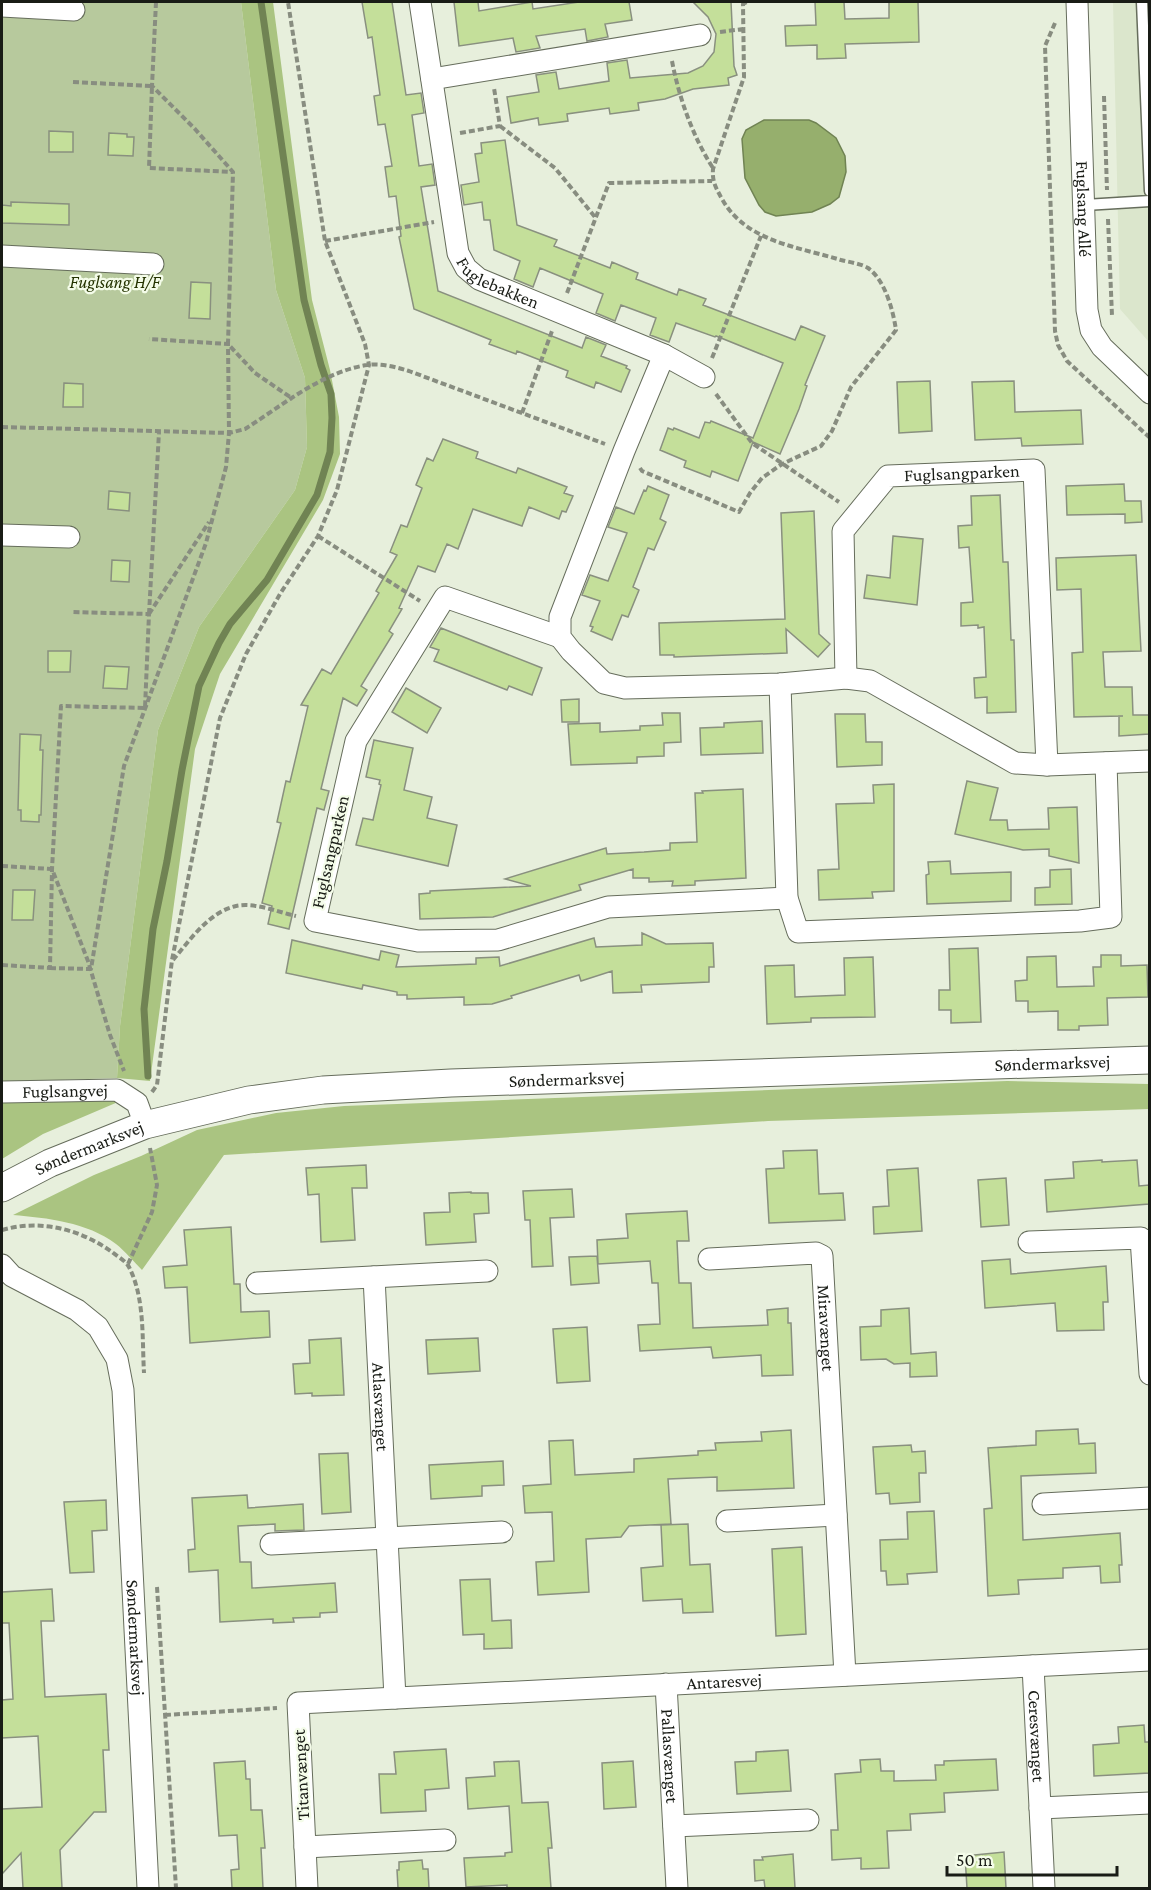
<svg xmlns="http://www.w3.org/2000/svg" width="1151" height="1890" font-family="'Crimson Pro',serif">
  <style>
    .built { fill: #dbe6cc }
    .green { fill: #b7c99d }
    .forest { fill: #aac481 }
    .water { fill: #96af6d; stroke: #708353; stroke-width: 1.5 }
    .lines { fill: none; stroke-linecap: round; stroke-linejoin: round }
    .stream { stroke: #708353; stroke-width: 7 }
    .building { fill: #c4df9a; stroke: #89907f; stroke-width: 1.5 }
    .service-casing { stroke: #666d5c; stroke-width: 13 }
    .minor-casing { stroke: #666d5c; stroke-width: 23 }
    .tertiary-casing { stroke: #666d5c; stroke-width: 29 }
    .path { stroke: #888d80; stroke-width: 4; stroke-dasharray: 6 3; stroke-linecap: butt }
    .service { stroke: #fff; stroke-width: 10 }
    .minor { stroke: #fff; stroke-width: 21 }
    .tertiary { stroke: #fff; stroke-width: 27 }
    .labels { text-anchor: middle; stroke-width: 4.5; stroke-linejoin: round; paint-order: stroke }
    .street-label { font-size: 18px; fill: #191c16; stroke: #f4fce9 }
    .park-label { font-size: 18px; font-style: italic; fill: #243300; stroke: #f4fce9 }
  </style>
  <rect width="100%" height="100%" fill="#e7efdc"/>
  <!-- built -->
  <path class="built" d="M1113,2H1149V342L1120,309Z"/>
  <!-- green -->
  <path class="green" d="M2,2H241L276,290L305,378L307,447L295,490L199,627L158,730L120,1026L117,1078L2,1082Z"/>
  <!-- forest -->
  <path class="forest" d="M241,2H273L312,300L330,370L339,417L340,454L323,500L220,674L195,749L150,1081L117,1078L120,1026L158,730L199,627L295,490L307,447L305,378L276,290Z
    M1007,1081L1149,1084V1109L768,1121L224,1155L142,1270C134,1262 125,1251 116,1244C87,1222 47,1218 13,1215L94,1175L141,1156L197,1130L276,1113L344,1106Z
    M100,1097L118,1102L43,1134L2,1159V1100Z"/>
  <!-- water -->
  <path class="water" d="M764,120H809L816,123L836,138L845,156L846,172L839,197L830,204L812,212L776,216L765,212L759,205L745,178L742,139L746,130Z"/>
  <g class="lines">
    <!-- stream -->
    <path class="stream" d="M148,1076L144,1009L153,929L167,861L182,770L199,686L219,643L230,624L267,580L317,495L330,452L332,418L331,394L321,365L304,300L261,2"/>
  </g>
  <!-- building -->
  <path class="building" d="M362,2H392L406,95L421,93L424,113L412,115L419,166L432,164L435,185L421,187L438,291L582,348L586,337L606,345L601,356L627,366L626,368L630,370L621,392L596,382L594,388L566,377L568,371L517,351L516,354L489,344L491,340L414,309L399,237L401,236L396,196L389,197L385,167L392,166L385,124L378,125L374,96L380,95L372,37L368,38Z
    M454,2H478L479,11L532,2L533,9L579,2H629L632,20L605,24L608,37L587,41L585,29L536,36L540,48L516,52L513,38L459,46Z
    M693,2H731L734,66L737,75L728,78L729,85L693,89L665,99L638,103L639,110L610,114L609,108L567,114L568,121L539,125L538,118L511,123L507,97L539,92L536,75L556,72L559,89L609,81L607,63L627,60L630,78L688,73L703,66L714,52L716,34L708,17Z
    M815,2H844L845,19L889,18V2H918L919,42L845,44L846,58L817,59V45L786,46L785,26L816,25Z
    M49,131L73,132V152H49Z
    M109,133L127,134V137H134L133,156L108,155Z
    M505,140L517,225L557,240L554,246L610,268L612,262L638,273L636,279L677,295L679,289L706,299L703,305L795,340L801,326L825,336L805,385L807,386L799,409L780,454L753,442L738,481L712,471L710,477L684,467L686,461L660,450L668,428L673,430L674,428L699,438L705,422L710,423L711,421L753,438L783,363L716,336L715,337L676,323L669,342L650,335L656,318L621,305L615,321L596,313L603,294L540,268L533,287L514,279L520,261L494,250L490,220H484L482,202L464,205L461,185L479,182L475,154L482,153L481,143Z
    M11,202L69,204V225L2,223V205L11,206Z
    M191,282L211,283L210,319L189,318Z
    M930,381L932,431L899,433L897,382Z
    M1014,381L1015,412L1081,410L1083,444L1022,446L1021,438L975,440L972,382Z
    M64,383L83,384V407H63Z
    M443,439L478,452L476,458L516,473L518,468L567,487L564,493L573,496L566,512L562,511L559,519L529,507L522,526L473,509L458,549L447,544L435,572L418,566L399,608L402,609L389,631L393,634L361,686L367,690L357,706L343,698L321,789L329,791L324,810L317,808L289,929L268,924L272,906L262,903L281,823L277,822L286,781L290,782L308,706L301,705L322,669L331,674L379,593L376,591L397,555L390,552L401,525L407,527L422,488L416,485L427,458L433,461Z
    M1124,484L1125,501H1141L1142,522L1125,523V514L1067,515L1066,486Z
    M648,486L669,495L660,519L666,522L654,550L648,548L633,587L639,590L628,617L622,615L612,640L591,631L593,627L590,626L600,601L582,595L590,575L608,581L627,533L608,527L616,507L634,514L644,490L646,491Z
    M109,491L130,493L129,511L108,509Z
    M1000,495L1003,562H1008L1011,640H1014L1016,712L987,713V697L975,698L974,678L986,677L984,627L978,628V625L961,626V603L973,602L969,547L959,548L958,526L972,525L971,496Z
    M814,511L819,634L830,644L818,657L786,629L787,653L674,657V655H660L659,623L785,619L781,513Z
    M893,536L923,539L917,605L864,598L867,575L890,578Z
    M1136,555L1141,651L1103,652L1105,687H1132L1133,715H1149V734L1119,736V716H1123L1074,717L1072,653L1083,652L1081,589L1057,590L1056,558Z
    M112,560L130,561L129,582L111,581Z
    M441,628L542,668L532,695L509,686L507,690L434,661L439,650L430,647Z
    M48,651H71L70,672H48Z
    M105,666L129,667L127,689L103,688Z
    M406,688L441,708L427,733L392,712Z
    M579,699V722H562L561,700Z
    M662,713H680L681,742L664,743V756L637,757V763L571,765L568,724L600,723V732L640,730V726L663,725Z
    M835,714H865L866,742H882V765L837,767Z
    M762,721L763,753L701,755L700,728L724,727V723Z
    M20,734L41,735L40,750H43L41,815H39V822L21,821V810H18Z
    M374,740L413,748L404,790L432,797L427,818L457,825L448,866L356,845L363,818L373,820L381,785L379,784L380,780L366,777Z
    M967,781L998,788L990,820H1007L1008,830L1049,829L1048,808L1077,807L1079,863L1049,856V849L1023,850L955,834Z
    M894,784V891L872,892L873,898L819,900L818,870L839,869L836,804L874,803L873,785Z
    M743,789L746,878L695,881V885L672,886L673,881L649,882V878H633V869L579,885L581,890L493,917L420,919L419,894L430,893V891L531,886L505,879L606,848L607,854L644,852L670,850V843L697,842L695,793H703L702,791Z
    M950,861L951,874L1011,872V901L927,904L926,875L929,874L928,862Z
    M1071,869L1072,904L1035,905V888L1050,887V870Z
    M13,890H35L33,920H12Z
    M642,933L666,944L713,943L714,967H709V982L641,985L642,992L613,993L612,971L581,981L579,975L511,996L512,998L492,1004L464,1005V997L407,999V995H397V992L363,985L362,989L286,973L292,940L379,960L381,951L399,955L396,967L476,964V958L499,957L500,966L594,938L596,947L642,945Z
    M978,948L981,1022L951,1023V1010H939V990H950L949,949Z
    M1101,955H1121V966L1147,965L1148,997L1107,998L1108,1025L1079,1026V1030H1058V1011L1028,1012V1001H1016L1015,981L1027,980V957L1056,956L1057,987L1094,986L1093,967H1101Z
    M873,957L875,1017L811,1018V1022L767,1024L765,966L794,965L795,997L845,995L844,958Z
    M817,1150L819,1194L843,1193L845,1220L769,1223L766,1169L784,1168L783,1151Z
    M1102,1160V1162L1137,1160L1139,1186L1149,1185V1204L1047,1212L1045,1180L1074,1178L1073,1162Z
    M366,1165L367,1188H352L355,1240L321,1242L319,1194L308,1195L306,1168Z
    M918,1168L922,1231L874,1234L873,1207L889,1206L887,1170Z
    M1006,1178L1009,1225L981,1227L978,1180Z
    M572,1189L574,1217L550,1218L553,1266L532,1267L530,1220H525L523,1191Z
    M471,1192V1193H488L489,1213L474,1214L476,1242L426,1245L424,1213L450,1212L449,1193Z
    M687,1211L689,1241H677L679,1283H691L693,1328L768,1325L767,1310L788,1308V1323H791L793,1375L762,1376L761,1355L713,1358L711,1347L640,1351L638,1325L660,1324L658,1283H652L650,1261L598,1264L597,1240L628,1238L626,1214Z
    M231,1227L234,1284H240L241,1312L269,1311L270,1337L190,1343L187,1287L165,1288L163,1267L187,1265L184,1230Z
    M597,1256L599,1283L571,1285L569,1257Z
    M1010,1259L1011,1274L1106,1266L1108,1302H1103L1104,1330L1057,1331L1055,1303L985,1308L982,1261Z
    M909,1308L911,1354L936,1352L937,1376L910,1377V1363L894,1364L886,1359L861,1360L860,1327L881,1326V1310Z
    M587,1327L590,1381L557,1383L553,1329Z
    M341,1338L344,1395L312,1396V1393L295,1394L293,1364L310,1363L309,1340Z
    M478,1338L480,1371L428,1374L426,1340Z
    M1078,1429L1079,1444L1095,1443L1096,1473L1021,1476L1023,1540L1120,1533L1122,1565H1119L1120,1582L1101,1583L1100,1566L1063,1568V1578L1018,1580L1019,1594L988,1596L984,1509L992,1508L988,1448L1036,1445V1431Z
    M791,1430L794,1488L717,1491V1477L668,1479L671,1524L629,1526L621,1537L586,1539L589,1592L538,1595L536,1562L554,1561L552,1512L525,1513L523,1486L551,1484L549,1441L573,1440L575,1475L634,1472V1459L698,1455V1451L716,1450L715,1443L762,1441L761,1432Z
    M911,1445L912,1452L925,1451L926,1473H919L920,1502L890,1504L889,1493L876,1494L873,1447Z
    M348,1453L351,1512L322,1514L319,1454Z
    M503,1461L504,1485L482,1486V1496L431,1499L429,1465Z
    M247,1495L248,1508L303,1504L304,1530L275,1531V1524L238,1526L240,1562H251L252,1588L335,1583L337,1612L320,1613V1617L293,1618L294,1622L273,1623V1619L220,1622L218,1570L189,1572L188,1550L195,1549L192,1498Z
    M106,1500L107,1530L92,1531L94,1572L70,1573L64,1502Z
    M934,1511L937,1572L907,1574L908,1584L887,1585L886,1571H881L880,1540L908,1539L907,1512Z
    M688,1524L690,1565L710,1564L713,1612L683,1613L682,1599L643,1601L641,1568L663,1566L661,1525Z
    M802,1547L806,1634L776,1636L772,1549Z
    M490,1579L492,1621L511,1620L512,1648L484,1649V1634L463,1635L460,1580Z
    M52,1589L54,1621H41L45,1697L106,1694L109,1750H103L106,1812H94L60,1850L62,1888H23L21,1853L2,1874V1809L42,1807L38,1736L2,1738V1700L13,1699L9,1623H2V1592Z
    M1144,1725L1145,1742H1149V1773L1094,1776L1093,1745L1119,1743L1118,1727Z
    M446,1749L449,1788L425,1790L426,1811L381,1813L379,1774H396L394,1752Z
    M788,1750L791,1791L737,1794L735,1762L756,1761V1752Z
    M880,1759L881,1771H894V1781L936,1780L935,1765H944V1761L996,1759L998,1790L944,1793L945,1812L910,1814L911,1830L887,1831L889,1868L861,1869V1858L832,1860L831,1830H838L835,1774L861,1772L860,1760Z
    M245,1761L246,1779H250L251,1810H262L265,1848H261L263,1888H232L231,1870L239,1869L237,1835L219,1836L214,1763Z
    M519,1761L522,1803L548,1802L552,1848H548L551,1888H507V1885L466,1887L464,1858L505,1856V1853L512,1852L509,1806L468,1809L466,1778L495,1776L494,1762Z
    M633,1761L636,1807L604,1809L602,1763Z
    M1004,1852L1006,1888H967L965,1856Z
    M793,1854L795,1888H765L764,1880L755,1881L754,1860H763L762,1857Z
    M422,1860L423,1869H428L429,1888H398L397,1870H399V1862Z"/>
  <g class="lines">
    <defs>
      <path id="service" d="M1142,2L1150,191
        M1085,205L1150,201"/>
      <g id="minor">
        <path id="s1" d="M420,2L458,253L466,268L479,279L664,355L704,377"/>
        <path id="s2" d="M1077,2L1087,310L1091,330L1102,347L1150,393"/>
        <path d="M2,6L74,10"/>
        <path d="M432,79L700,35"/>
        <path d="M2,256L153,264"/>
        <path d="M664,355L624,451L560,617V637L571,651L604,683L625,688L780,684L846,678L870,681L1015,763L1047,765L1150,761"/>
        <path d="M2,535L69,537"/>
        <path d="M560,637L445,597L356,741L315,921L418,941L498,940L608,907L787,898"/>
        <path id="s3" d="M846,678L843,531L888,476L1034,470L1047,765"/>
        <path d="M780,684L787,898L798,932L1080,921L1111,917L1106,763"/>
        <path id="s4" d="M2,1092L117,1090L137,1103L145,1125"/>
        <path d="M1029,1242L1141,1238L1150,1374"/>
        <path id="s5" d="M709,1259L816,1253L822,1256L845,1675"/>
        <path id="s6" d="M2,1265L12,1276L77,1310L98,1327L117,1359L123,1390L148,1888"/>
        <path id="s7" d="M374,1277L395,1698"/>
        <path d="M257,1283L487,1271"/>
        <path d="M1043,1504L1150,1498"/>
        <path d="M727,1521L836,1515"/>
        <path d="M271,1544L502,1532"/>
        <path id="s8" d="M1033,1666L1044,1888"/>
        <path id="s9" d="M666,1684L677,1888"/>
        <path d="M1040,1808L1150,1803"/>
        <path d="M674,1826L808,1820"/>
        <path d="M305,1847L445,1840"/>
        <path id="s10" d="M307,1888L298,1703L1150,1660"/>
      </g>
      <g id="tertiary">
        <path id="s11" d="M2,1188L50,1163L145,1125L249,1100L323,1090L451,1083L1150,1060"/>
      </g>
    </defs>
    <!-- service casing -->
    <use href="#service" class="service-casing"/>
    <!-- minor casing -->
    <use href="#minor" class="minor-casing"/>
    <!-- tertiary casing -->
    <use href="#tertiary" class="tertiary-casing"/>
    <!-- path -->
    <path class="path" d="M156,2L152,86L195,129L233,172L228,344L255,373L293,399
      M1055,23L1045,46L1055,331L1058,345L1067,361L1150,438
      M720,32L743,29
      M672,61C679,98 693,137 713,168
      M73,82L152,86L149,168L233,172
      M1104,96L1107,190
      M500,126L555,168L595,217
      M460,133L500,126L494,88
      M1108,219L1112,316
      M325,241L434,222
      M567,293L609,183L712,181
      M712,358L761,236
      M716,394L752,443L839,502
      M522,413L552,331
      M2,427L229,433L245,429C283,405 322,372 367,365C381,363 396,367 409,371L605,444
      M640,468L642,471L739,512L750,493L762,478L782,464L821,446L832,431L851,387L896,330C893,310 885,280 868,268C862,264 849,262 841,260C799,247 746,242 722,199C716,188 712,182 713,169L744,77L743,4L747,2
      M318,536L420,601
      M149,614L159,432
      M149,614L209,522
      M2,866L52,869L88,961L110,1035L124,1071
      M173,960C190,940 209,912 236,906C255,902 278,912 296,916
      M2,965L50,968L52,869L61,706L145,708L149,614L72,612
      M50,968L91,969L124,766L206,543L226,467L229,433L228,344L149,339
      M152,1092L157,1085L172,960L220,718L246,654L280,594L318,536L337,490L369,365L365,344L325,241L288,2
      M2,1230C40,1219 80,1229 112,1252C117,1256 126,1261 129,1267C145,1298 142,1339 144,1373
      M128,1264L152,1212L157,1185L150,1148
      M157,1587L176,1888
      M165,1715L277,1708"/>
    <!-- service -->
    <use href="#service" class="service"/>
    <!-- minor -->
    <use href="#minor" class="minor"/>
    <!-- tertiary -->
    <use href="#tertiary" class="tertiary"/>
  </g>
  <g class="labels">
    <!-- street labels -->
    <g class="street-label">
      <text dy="6" stroke="none"><textPath href="#s2" startOffset="207">Fuglsang Allé</textPath></text>
      <text dy="6" stroke="none"><textPath href="#s1" startOffset="306">Fuglebakken</textPath></text>
      <text dy="6" stroke="none"><textPath href="#s3" startOffset="292">Fuglsangparken</textPath></text>
      <text transform="translate(330 852) rotate(-77)" y="6">Fuglsangparken</text>
      <text dy="6" stroke="none"><textPath href="#s11" startOffset="1068">Søndermarksvej</textPath></text>
      <text dy="6" stroke="none"><textPath href="#s11" startOffset="582">Søndermarksvej</textPath></text>
      <text dy="6" stroke="none"><textPath href="#s4" startOffset="63">Fuglsangvej</textPath></text>
      <text dy="6" stroke="none"><textPath href="#s11" startOffset="96">Søndermarksvej</textPath></text>
      <text dy="6" stroke="none"><textPath href="#s5" startOffset="186">Miravænget</textPath></text>
      <text dy="6" stroke="none"><textPath href="#s7" startOffset="130">Atlasvænget</textPath></text>
      <text dy="6" stroke="none"><textPath href="#s6" startOffset="432">Søndermarksvej</textPath></text>
      <text dy="6" stroke="none"><textPath href="#s10" startOffset="612">Antaresvej</textPath></text>
      <text dy="6" stroke="none"><textPath href="#s8" startOffset="70">Ceresvænget</textPath></text>
      <text dy="6" stroke="none"><textPath href="#s9" startOffset="72">Pallasvænget</textPath></text>
      <text transform="translate(301 1775) rotate(-93)" y="6">Titanvænget</text>
    </g>
    <!-- park labels -->
    <g class="park-label">
      <text x="115" y="288">Fuglsang H/F</text>
    </g>
  </g>
  <!-- border -->
  <rect width="1151" height="1890" fill="none" stroke="#191c16" stroke-width="6"/>
  <!-- scale -->
  <path d="M947 1866v9h170v-9" fill="none" stroke="#191c16" stroke-width="3"/>
  <text x="956" y="1866" font-size="18" fill="#191c16" stroke="#f4fce9" stroke-width="4.5" paint-order="stroke">50 m</text>
</svg>
